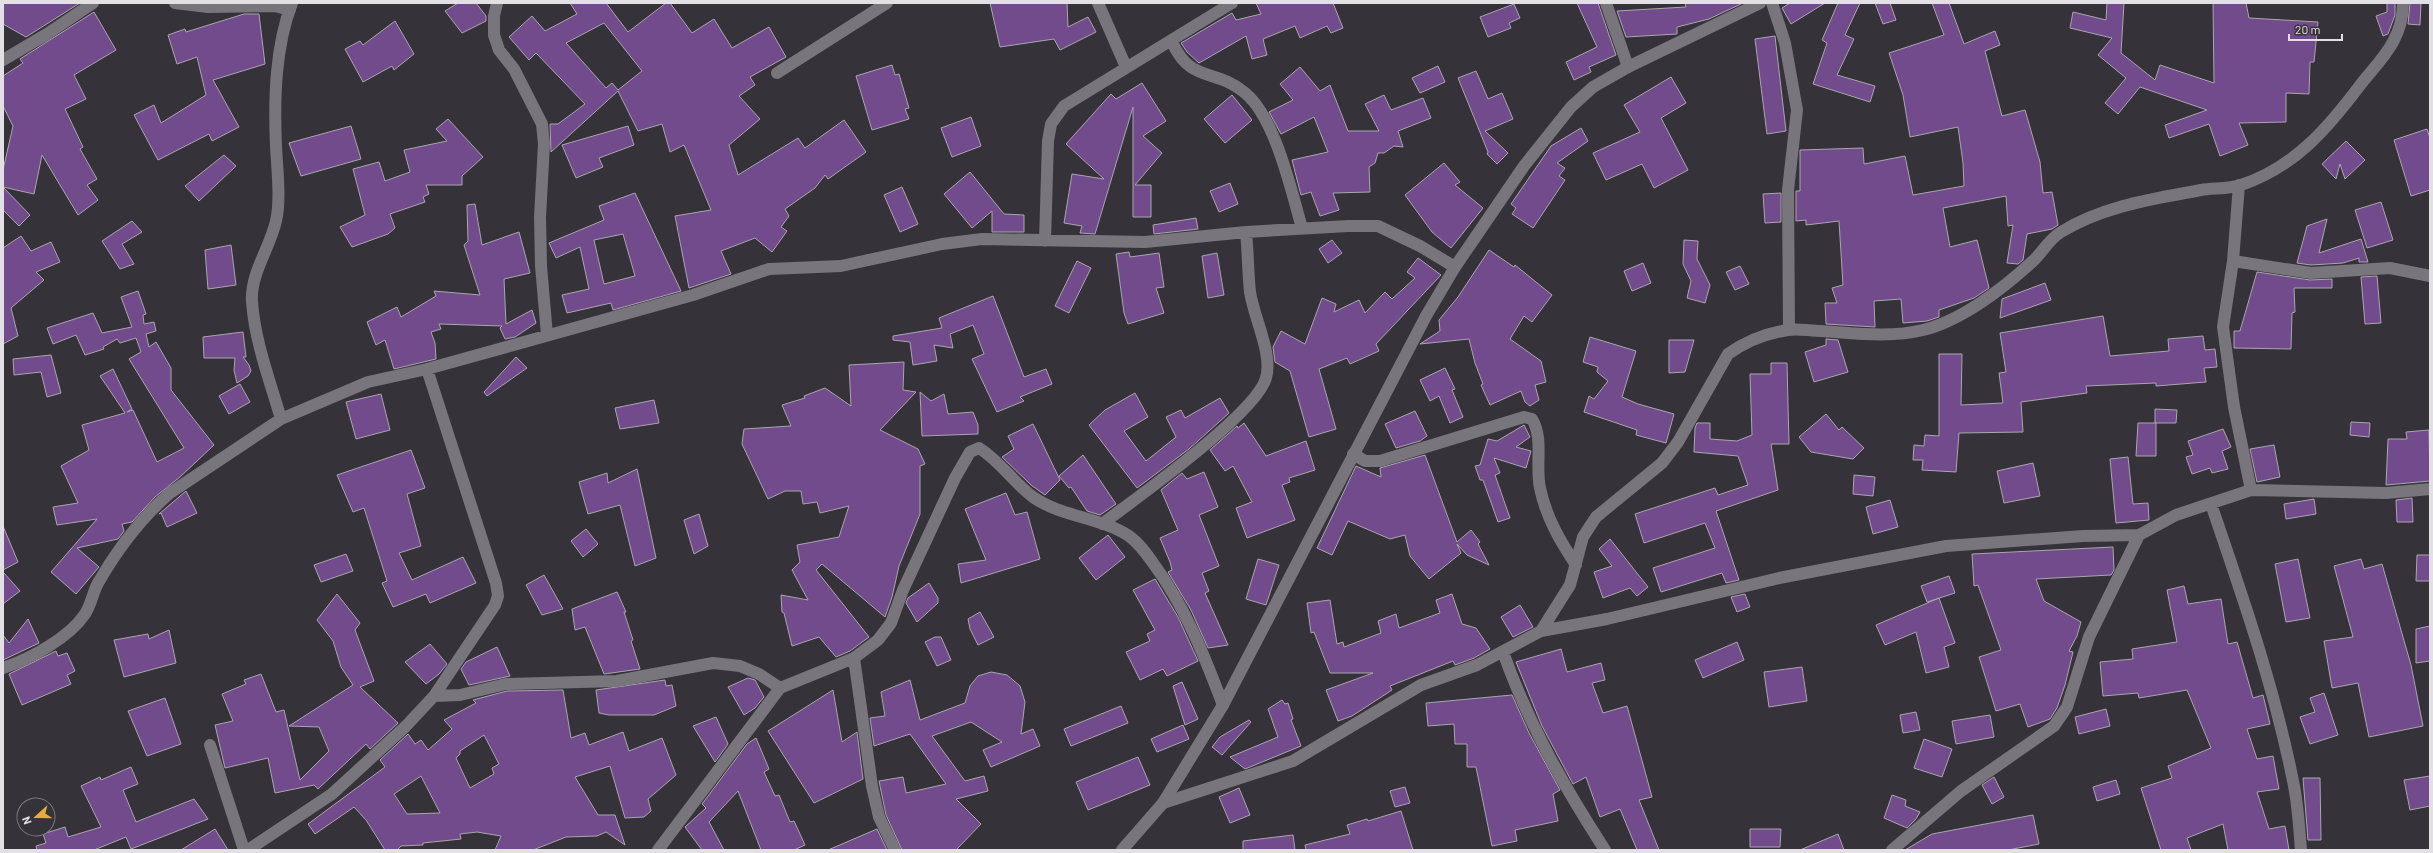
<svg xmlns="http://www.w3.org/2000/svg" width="2433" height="853" font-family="Barlow,sans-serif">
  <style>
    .building { fill: #724b8d; stroke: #aaa6ae; fill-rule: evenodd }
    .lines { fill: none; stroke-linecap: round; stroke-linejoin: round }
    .minor { stroke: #79757c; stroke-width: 12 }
    .tertiary { stroke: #79757c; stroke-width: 12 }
  </style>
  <rect width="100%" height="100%" fill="#363239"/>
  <!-- building -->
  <path class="building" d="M3,3H80L26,37L3,24Z
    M458,3H476L486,16V21L462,33L445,11Z
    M570,3H606L628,32L666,3H670L692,33L714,19L732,48L769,27L786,57L750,77L755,85L739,96L760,119L729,145L738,175L798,138L805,148L844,120L866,152L828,179L825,175L815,188L785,209L789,216L781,227L787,231L772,252L755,238L721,251L731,274L689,288L675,216L711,210L684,145L670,152L662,124L638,131L618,91L551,152L550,124H558L585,104L536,53L529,60L509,37L532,16L545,31L577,14ZM604,23L642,71L618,90L612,83L606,88L566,43Z
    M990,3H1067L1068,27L1088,17L1096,32L1060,50L1054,39L1000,47Z
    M1256,3H1333L1343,28L1331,33L1327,26L1300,38L1295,26L1263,39L1267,55L1252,59L1246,36L1199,63L1187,52L1181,43L1232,13L1236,20L1261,14Z
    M1577,3H1598L1616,55L1589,67L1591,72L1574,80L1566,62L1597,47Z
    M1685,3H1743L1709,19L1677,27V34L1626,37L1617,11L1686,7Z
    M1790,3H1825L1791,24L1782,8Z
    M1838,3H1860L1845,35L1854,39L1837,75L1875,86L1870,102L1813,84L1827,43L1822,40Z
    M1875,3H1890L1896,20L1883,24Z
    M1932,3H1949L1964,44L1995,31L2000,45L1985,51L2002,116L2025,110L2040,162L2043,193L2052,192L2058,225L2052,229L2027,234L2023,260L2018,264L2007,263L2013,225L2008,226L2006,196L1943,208L1950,247L1977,240L1989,288L1974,298L1939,310V317L1927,321L1903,323L1901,299L1874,301L1875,327L1826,324L1825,303H1837L1832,288L1843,285L1839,221L1806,225V220L1796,221V191H1800V150L1863,148L1864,164L1905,156L1913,195L1964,186L1963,163L1958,127L1910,137L1903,95L1889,53L1944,35Z
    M2107,3H2124L2121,53L2155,80L2160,65L2214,83L2213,3H2246L2249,18L2318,22L2314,62H2310L2309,94L2286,93V122L2239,123L2248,145L2220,156L2209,124L2169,138L2165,125L2207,110L2140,87L2118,114L2105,103L2126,78L2098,55L2112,38L2070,28L2073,12L2106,20Z
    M2387,3H2395V15L2388,34L2383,36L2376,16L2387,12Z
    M2410,3H2421L2420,25L2408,24Z
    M1514,4L1520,18L1509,23L1511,28L1488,37L1480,17Z
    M94,12L116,50L74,75L86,99L65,109L83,147L80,149L97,179L87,185L98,200L78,215L42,155L34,194L3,187V170L13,126L3,106V76L23,63L20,59Z
    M244,14H259L265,64L213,80L239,127L212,141L209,134L158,160L134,115L154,105L161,123L206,95L197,57L177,64L168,35L185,29L186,32Z
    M395,21L414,54L394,70L392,66L363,82L345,49L360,41L363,45Z
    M1775,36L1786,131L1767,134L1755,39Z
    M892,65L895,75L899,74L909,108L905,109L909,119L872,130L856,76Z
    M1438,66L1445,82L1420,93L1412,78Z
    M1300,67L1320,91L1330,85L1348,131H1379L1365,104L1384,95L1391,110L1423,98L1431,118L1398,131L1403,147L1394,146L1384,153H1378L1375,163L1369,167L1370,192L1333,193L1339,210L1320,216L1311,192L1301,195L1292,160L1328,152L1314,117L1281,134L1269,112L1293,100L1280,84Z
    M1476,71L1488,99L1502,93L1513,119L1485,131L1508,153L1497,164L1487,154L1488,152L1458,78Z
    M1671,77L1686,103L1661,118L1688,170L1654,188L1642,164L1606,180L1593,153L1640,132L1624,105Z
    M1142,83L1166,121L1143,136L1162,153L1135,185H1151V217H1133V107L1095,234L1080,233L1082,226L1064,223L1072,174L1104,179L1066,144L1111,94L1116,99Z
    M1232,95L1252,120L1225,143L1204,119Z
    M971,117L981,146L952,157L941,128Z
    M448,119L483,157L462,176V185H426L429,194L423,197L425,202L390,214L395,228L388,234L352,247L340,227L365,215L353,169L379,162L385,181L410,172L404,150L447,141L436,129Z
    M351,126L361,159L301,176L289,143Z
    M628,126L634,145L599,158L603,167L576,178L562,145Z
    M1581,128L1588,141L1557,163L1565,168L1559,176L1565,180L1533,228L1512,214L1516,208L1511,204L1551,146Z
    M2427,129L2430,138V190L2411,196L2394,140Z
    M2346,141L2365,160L2345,179L2340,164L2336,179L2322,164Z
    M224,155L236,166L199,201L185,186Z
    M1444,163L1460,182L1455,185L1483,208L1451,248L1432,232L1405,195Z
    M970,172L1004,214L1024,215V232H992V211L972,228L944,194Z
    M1230,183L1238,204L1219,212L1210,191Z
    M3,187L30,215L19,226L3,210Z
    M902,187L918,224L900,232L884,195Z
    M635,193L681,291L613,310L611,303L567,313L562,295L589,289L580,247L556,258L549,243L604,220L599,206ZM623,234L635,276L604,284L594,240Z
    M1781,193V222L1765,223L1763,194Z
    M2381,202L2393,240L2367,248L2355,210Z
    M475,204L482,245L519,232L530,273L504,279L506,324L532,310L536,323L515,337L505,339L500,328L502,326L439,324L441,329L431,332L435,343L436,359L394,369L385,340L376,345L367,322L397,307L401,317L436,296L434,291L480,295L464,245L468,241L467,205Z
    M1196,218L1198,229L1154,234L1153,225Z
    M2327,219L2319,253L2361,239L2368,262H2359V258L2343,263L2311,265L2297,263L2307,226Z
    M132,221L142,232L122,244L134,264L120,269L102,241Z
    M21,236L31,251L51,242L60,262L36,272L44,280L11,308L18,336L3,344V248Z
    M1332,240L1342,253L1328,263L1319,249Z
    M1684,240L1698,241L1697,259L1710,285L1705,303L1687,298L1691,281L1683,264Z
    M231,245L236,285L208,289L205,250Z
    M1489,250L1514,267L1515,265L1552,295L1532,322L1524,316L1510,339L1541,361L1546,382L1535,385L1539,400L1530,406L1525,402L1521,391L1490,405L1481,385L1483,384L1475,363L1469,339L1420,344L1440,331L1439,320L1458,297Z
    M1129,252L1130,257L1159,253L1164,287L1156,288L1164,313L1128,324L1124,313L1116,254Z
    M1217,253L1224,295L1208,298L1202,256Z
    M1418,258L1441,275L1376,344L1379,351L1350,364L1347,358L1319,369L1336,429L1309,437L1290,371L1275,362L1273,347L1281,331L1305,344L1322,298L1336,304L1334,312L1359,300L1365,313L1385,292L1392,299L1415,278L1407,272Z
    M1077,261L1091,268L1069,313L1055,306Z
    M1643,263L1651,283L1632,291L1624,271Z
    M1740,266L1749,284L1735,290L1726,272Z
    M2257,272L2310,280L2332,279V288H2294L2295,312L2292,313L2291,349L2234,348V331H2240Z
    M2377,276L2381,323L2365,324L2361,277Z
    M2045,283L2051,300L2000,318L2002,299Z
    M138,291L146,314L143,315L144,324L154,322L156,331L146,334L149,347L156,342L171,368V390L214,445L180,477L155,497L132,522L122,524L124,531L118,539L77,548L99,567L76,594L51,572L97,519L57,525L53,507L78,503L61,466L89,450L82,425L125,413L100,376L113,369L132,409L127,412L133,410L157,462L184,448L129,359L141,352L136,338L120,343L117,339L103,347L104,349L85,355L76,335L53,344L47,328L93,313L102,333L132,327L121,297Z
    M993,296L1024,377L1046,369L1052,384L1020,397L1024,401L997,412L972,359L984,354L973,325L950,334L953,348L934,345L937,361L913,365L910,342L893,340V336L942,328L939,318Z
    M2103,316L2110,356L2169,351L2168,339L2203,336L2205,350L2215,349L2217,367L2204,368L2206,382L2156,386V383L2086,386L2087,393L2021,402L2023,432L1959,433L1956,472L1922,470L1923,460H1913L1914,445L1924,446L1925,435L1939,436V354H1962L1961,405L2003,403L1999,373L2006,372L2000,333Z
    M243,332L246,357H243L249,365L251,371L248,376L237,383L234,370L235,358H204L203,337Z
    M1590,337L1636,351L1622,397L1638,404L1674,414L1666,443L1636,435L1637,430L1584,412L1589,396L1594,399L1608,381L1597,372L1598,367L1583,362Z
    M1826,339L1838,340L1848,372L1814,382L1805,352L1826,345Z
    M1669,340H1694L1685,372L1669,373Z
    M51,355L61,393L47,397L41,372L14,375L13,359Z
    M516,357L527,368L487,396L484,392Z
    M904,362L903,390L916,392L880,430L918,449L925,464L920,466V514L899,566L892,597L885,617L822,564L816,570L869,637L850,651L836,657L819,637L792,646L784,613L782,612L781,595L808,600L792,570L800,562L797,545L839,537L849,506L820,513L817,502L803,504L801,491H785L768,499L742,444L744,429L791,426L782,405L805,398L804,396L825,388L851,406L849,365Z
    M1771,363H1787L1789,444H1771L1778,490L1716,511L1739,580L1726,583L1722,573L1661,592L1653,568L1715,548L1705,523L1644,543L1635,514L1715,488L1718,495L1748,485L1738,456L1694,452L1695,428L1697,423H1710V439L1737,441L1752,435L1750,374H1771Z
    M1445,368L1455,389L1452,390L1463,417L1450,423L1439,396L1430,401L1420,380Z
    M240,384L250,402L229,414L219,396Z
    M920,392L931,401L944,394L948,414L973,412L978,425V434L922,436Z
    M1135,393L1148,417L1124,431L1146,461L1176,437L1166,417L1181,410L1185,418L1220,398L1229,413L1189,449L1137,488L1089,425L1105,410Z
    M381,394L390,430L356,439L346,402Z
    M654,400L659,423L620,429L615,408Z
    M2155,409L2177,410L2176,423H2155Z
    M1415,411L1427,436L1420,441L1396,448L1385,424Z
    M1826,414L1839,430L1842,427L1864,448L1853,459L1811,452L1799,437Z
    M2351,422L2370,423L2369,437L2350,435Z
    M1244,423L1266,456L1306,441L1315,470L1289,478L1290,482L1282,485L1295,520L1247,538L1236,508L1252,502L1233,466L1225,471L1210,450L1237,426L1238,428Z
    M2138,423H2156V456H2136Z
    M1033,424L1060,480L1045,495L1031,485L1002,457L1014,449L1008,436Z
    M1524,425L1530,437L1516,447L1531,451L1526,468L1494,458L1500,473L1495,475L1510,518L1498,522L1483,480H1480L1475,466L1480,465L1488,439L1497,441Z
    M2223,429L2231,447L2222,451L2228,469L2212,473L2210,468L2192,474L2186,457L2193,455L2188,441Z
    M2429,430L2430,481L2386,485L2388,439H2407L2406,432Z
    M2274,445L2280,477L2257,482L2250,449Z
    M411,450L425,488L407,494L421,546L399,553L412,580L463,557L476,583L430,603L426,594L393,607L382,583L387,581L364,508L353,512L337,475Z
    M1083,455L1116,504L1100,515L1087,511L1071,487L1069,488L1059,476Z
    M1425,455L1457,542L1471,530L1480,542L1478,544L1489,565L1467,555L1457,544L1461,553L1429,579L1410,556L1405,535L1390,539L1348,521L1332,555L1317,548L1356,466L1381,477L1380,468Z
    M2128,457L2133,504L2148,503L2149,520L2116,523L2110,459Z
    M2033,463L2040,496L2004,503L1997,471Z
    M637,469L656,558L635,566L620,505L588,514L579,482L607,473L608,483Z
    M1204,472L1218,507L1199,515L1219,566L1202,573L1209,591L1205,593L1228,645L1208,648L1191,610L1168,572L1172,570L1170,562L1160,538L1178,530L1161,490L1182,473L1187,479Z
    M1854,475L1875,477L1873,496L1853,494Z
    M186,491L197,513L167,527L161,513L159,514Z
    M1006,493L1015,515L1027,512L1040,559L961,583L958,564L986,560L965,509Z
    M2412,498L2413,522H2397L2396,500Z
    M2314,499L2316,514L2286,519L2284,504Z
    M1890,500L1898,527L1873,534L1866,507Z
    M699,514L708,546L694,554L684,520Z
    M3,526L18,562L3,570Z
    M586,529L598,544L583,557L571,541Z
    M1108,535L1125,557L1096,580L1079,558Z
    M1610,539L1648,587L1637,596L1630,588L1603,598L1594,572L1612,566L1599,549Z
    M2113,547L2114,570L2111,575L2036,579L2044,601L2081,622L2077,636L2069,651L2073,652L2065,685L2057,708L2050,719L2028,727L2020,704L1996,711L1979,657L2001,650L1978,585L1974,586L1972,554Z
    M346,554L353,571L321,582L314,565Z
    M2417,555H2430V581H2416Z
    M1258,559L1279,565L1266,605L1246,599Z
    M2298,559L2310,618L2286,622L2275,564Z
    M2361,559L2364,569L2382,564L2411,665L2423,726L2369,737L2358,683L2332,688L2324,641L2353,637L2334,566Z
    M3,572L20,591L3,604Z
    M544,575L563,609L542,615L526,585Z
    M1949,576L1955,593L1927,602L1921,586Z
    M1155,579L1178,617L1198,661L1167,676L1163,669L1140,680L1126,652L1150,641L1147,634L1155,630L1133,590Z
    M929,583L938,598V603L917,622L906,603L908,598Z
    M2184,586L2188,604L2221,599L2228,644L2237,642L2253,698L2263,695L2270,724L2247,729L2257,759L2273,756L2279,789L2257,792L2269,829L2285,826L2289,850H2228L2223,824L2187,838L2191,850H2161L2141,788L2172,778L2168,766L2211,748L2187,690L2139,698L2138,693L2103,696L2100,662L2133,659L2132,649L2177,642L2167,590Z
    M617,592L626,612H624L633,640L631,641L640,669L604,674L585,627L575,630L572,609Z
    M337,594L360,623L355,630L374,681L360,687L398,723L370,749L366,744L318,789L314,785L275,793L268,758L225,768L215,725L233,721L222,694L246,684L244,680L261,674L276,712L284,710L300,780L329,751L319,727L289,726L353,685L341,667L333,641L317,620Z
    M1452,594L1462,624L1476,628L1490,649L1474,658L1455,665L1453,661L1390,686L1392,690L1352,716L1338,721L1326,690L1373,673H1330L1314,632L1311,633L1307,603L1330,600L1337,644L1343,642L1344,647L1381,633L1378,621L1396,614L1399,628L1440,613L1436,600Z
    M1745,594L1750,607L1737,612L1731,597Z
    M1939,598L1955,643L1944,647L1949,667L1926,673L1916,632L1885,645L1876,625Z
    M1520,605L1533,627L1513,637L1501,617Z
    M980,612L994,637L978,645L970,629L968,619Z
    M28,619L39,643L3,660V635L9,643Z
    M2430,626V661L2416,663V629Z
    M169,630L176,663L124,677L114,640L148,634L149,639Z
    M935,637H941L951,660L937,666L925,642Z
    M1737,642L1744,660L1703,678L1695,660Z
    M430,644L447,664L439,674L426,684L405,662Z
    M497,647L510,676L469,685L461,669L466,662Z
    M1561,649L1567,672L1601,663L1605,680L1592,683L1603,713L1627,706L1652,797L1639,800L1659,850H1637L1620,809L1600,817L1586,777L1573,784L1542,726L1516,662Z
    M56,651L58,656L67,653L75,671L67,675L71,684L22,705L9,674Z
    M1802,667L1807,701L1769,707L1764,672Z
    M991,672L1007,675L1020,686L1025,702L1021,734L1033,729L1040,746L991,767L983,750L1002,742L971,722L932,736L965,781L984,776L988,791L956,799L981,824L956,850H902L886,815L879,781L903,777L906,793L946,784L910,734L874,746L870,718L885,716L881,692L910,680L920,720L965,703L970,686L978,676Z
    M748,678L755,680L764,697L755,708L744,715L728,687Z
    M665,680L666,686L672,685L676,706L654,715H609L599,713L596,690Z
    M1182,682L1198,719L1185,725L1173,686Z
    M563,690L571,738L585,733L589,745L623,732L629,751L662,738L676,775L648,799L651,811L644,817L625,818L610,766L575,777L598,815H615L625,845L606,832L597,836L566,837L533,850H495L501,836L477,832L460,834L461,839L423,843V845L401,846L397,850H385L366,820L354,807L315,834L308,824L385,767L380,760L408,734L415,744L421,740L428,750L452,729L444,720L476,703L473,700L507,691ZM484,735L499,764L492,768L494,774L470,788L456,758L460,754V751ZM421,776L440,813L407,814L394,794Z
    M833,690L842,742L857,732L863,779L814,803L768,731Z
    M2324,693L2338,735L2310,744L2300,717L2315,712L2310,698Z
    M1512,695L1529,733L1560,790L1553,794L1558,821L1515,830L1517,841L1492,846L1476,767H1467V744H1455L1454,724L1428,726L1426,703Z
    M165,698L181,744L147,756L128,711Z
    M1282,700L1285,704L1288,703L1293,719L1291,720L1301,746L1245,769L1230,757L1278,737L1268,709Z
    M1121,706L1128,723L1071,746L1064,729Z
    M2106,709L2110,726L2079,734L2075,717Z
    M1916,712L1920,730L1903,733L1900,715Z
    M1990,715L1994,737L1956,744L1952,721Z
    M716,717L728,744L715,762L693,726Z
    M1249,720L1251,722L1222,755L1212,747L1220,737Z
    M1183,725L1189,739L1157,752L1151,739Z
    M756,738L769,769L764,772L775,796L779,795L790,822L794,821L805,845L794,850H761L738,791L709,822L724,850H702L685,827L706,808L702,804L747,744Z
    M1924,739L1952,749L1942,777L1914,768Z
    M1138,757L1150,785L1088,810L1076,782Z
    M131,767L138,784L123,790L136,822L194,799L208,819L131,849L126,837L94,850H37L36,846L46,843L43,834L65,827L68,837L101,827L81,786L100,777L101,780Z
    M2430,776V806L2410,810L2404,780Z
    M1994,777L2004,797L1992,804L1982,785Z
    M2303,778H2320L2321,840H2308Z
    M2116,780L2120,794L2097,801L2093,787Z
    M1405,787L1410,803L1395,807L1390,791Z
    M1239,788L1250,815L1230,823L1219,797Z
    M1892,795L1906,800L1905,806L1920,812L1916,819L1907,828L1884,818Z
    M1401,811L1413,850H1306L1305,845L1350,834L1347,825L1367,819L1368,821Z
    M2033,815L2039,844L2008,850H1905L1932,834Z
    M215,829L228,850H181Z
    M877,829L887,850H828Z
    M1750,829H1781L1780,847H1750Z
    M1838,834L1844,850H1800Z
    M1293,835L1295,850H1243V841Z"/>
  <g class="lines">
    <!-- minor -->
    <path class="minor" d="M175,3L208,7L275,6L290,10
      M497,3L494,16V35L499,50L514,69L542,124L544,144L540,217L541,266L547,335
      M1098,3L1126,67
      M1606,3L1628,67
      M1772,3L1785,43L1797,110L1788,190L1789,329
      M1172,42C1191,84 1215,68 1244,92C1275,116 1291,190 1302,228
      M3,60L47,34L93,3
      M777,73L887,3
      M2239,185L2233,261L2223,327L2234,407L2251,490
      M1045,241L1048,141L1051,124L1064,106L1232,3
      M2233,261L2311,273L2390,268L2430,276
      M281,419C270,381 255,342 252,302C250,274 270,248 276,221C281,200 277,168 276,146C274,100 275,47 292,3
      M1353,454L1365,461H1380L1524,417L1532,419C1544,439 1535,465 1540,488C1546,517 1560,541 1576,565
      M2211,504C2242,595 2274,686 2293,781C2298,803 2299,827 2301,850
      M1102,524C1135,499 1256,414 1266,378C1273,354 1254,318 1250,292C1248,273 1248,252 1246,232
      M1541,631L1570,585L1583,537L1596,517L1662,463L1678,442L1728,354C1745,342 1767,333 1788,330C1798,328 1810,331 1821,331C1853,333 1891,338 1923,330C1961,321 2004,288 2033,261C2043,252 2048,240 2061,232C2103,206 2153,199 2201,190C2214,188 2229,189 2241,185C2295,167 2328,128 2361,84C2382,58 2403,39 2403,3
      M1503,652C1529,725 1563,785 1605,850
      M854,658L872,786L879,817L895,850
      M3,668C30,659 69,638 85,614C91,605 93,592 98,583C117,550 142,517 170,493L281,419L368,382L427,369L693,295L769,269L841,266L942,244L982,239L1145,242L1246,232L1348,226H1378L1420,246L1455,267
      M434,696L460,695L506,684L617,681L713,663L740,666L759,674L780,688
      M210,745L244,850
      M1163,803L1293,761L1421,685L1477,665L1541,631L1607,619L1779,578L1946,546L2083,536L2139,535
      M248,850L332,794L406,726L434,696L495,605L498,596L496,583L427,369
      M658,850L780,688L854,658L878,640L891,623L903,590L955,478L970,452L979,448C1000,461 1013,482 1033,497C1061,517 1100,517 1129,536C1139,543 1146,553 1153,563C1185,606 1204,655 1223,705
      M1892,850L1961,791L2054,726L2067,707L2089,637L2139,535L2176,515L2251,490L2386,493L2430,489"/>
    <!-- tertiary -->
    <path class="tertiary" d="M1122,850L1163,803L1223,705L1426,316L1455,267L1524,166L1571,107L1593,87L1628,67L1760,3"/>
  </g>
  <!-- border -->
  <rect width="2433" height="853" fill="none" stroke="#e3e0e5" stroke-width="8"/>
  <!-- north arrow -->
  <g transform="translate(36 817) rotate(249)"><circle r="19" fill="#363239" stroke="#7b787e"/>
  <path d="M0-3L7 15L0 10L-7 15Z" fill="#e8ab37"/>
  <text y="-6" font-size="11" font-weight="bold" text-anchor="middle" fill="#e3e0e5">N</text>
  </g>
  <!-- scale -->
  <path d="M2289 34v6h53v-6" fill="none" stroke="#e3e0e5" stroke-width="2"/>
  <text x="2295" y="34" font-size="12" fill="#e3e0e5" stroke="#363239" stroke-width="3" paint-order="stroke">20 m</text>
</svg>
